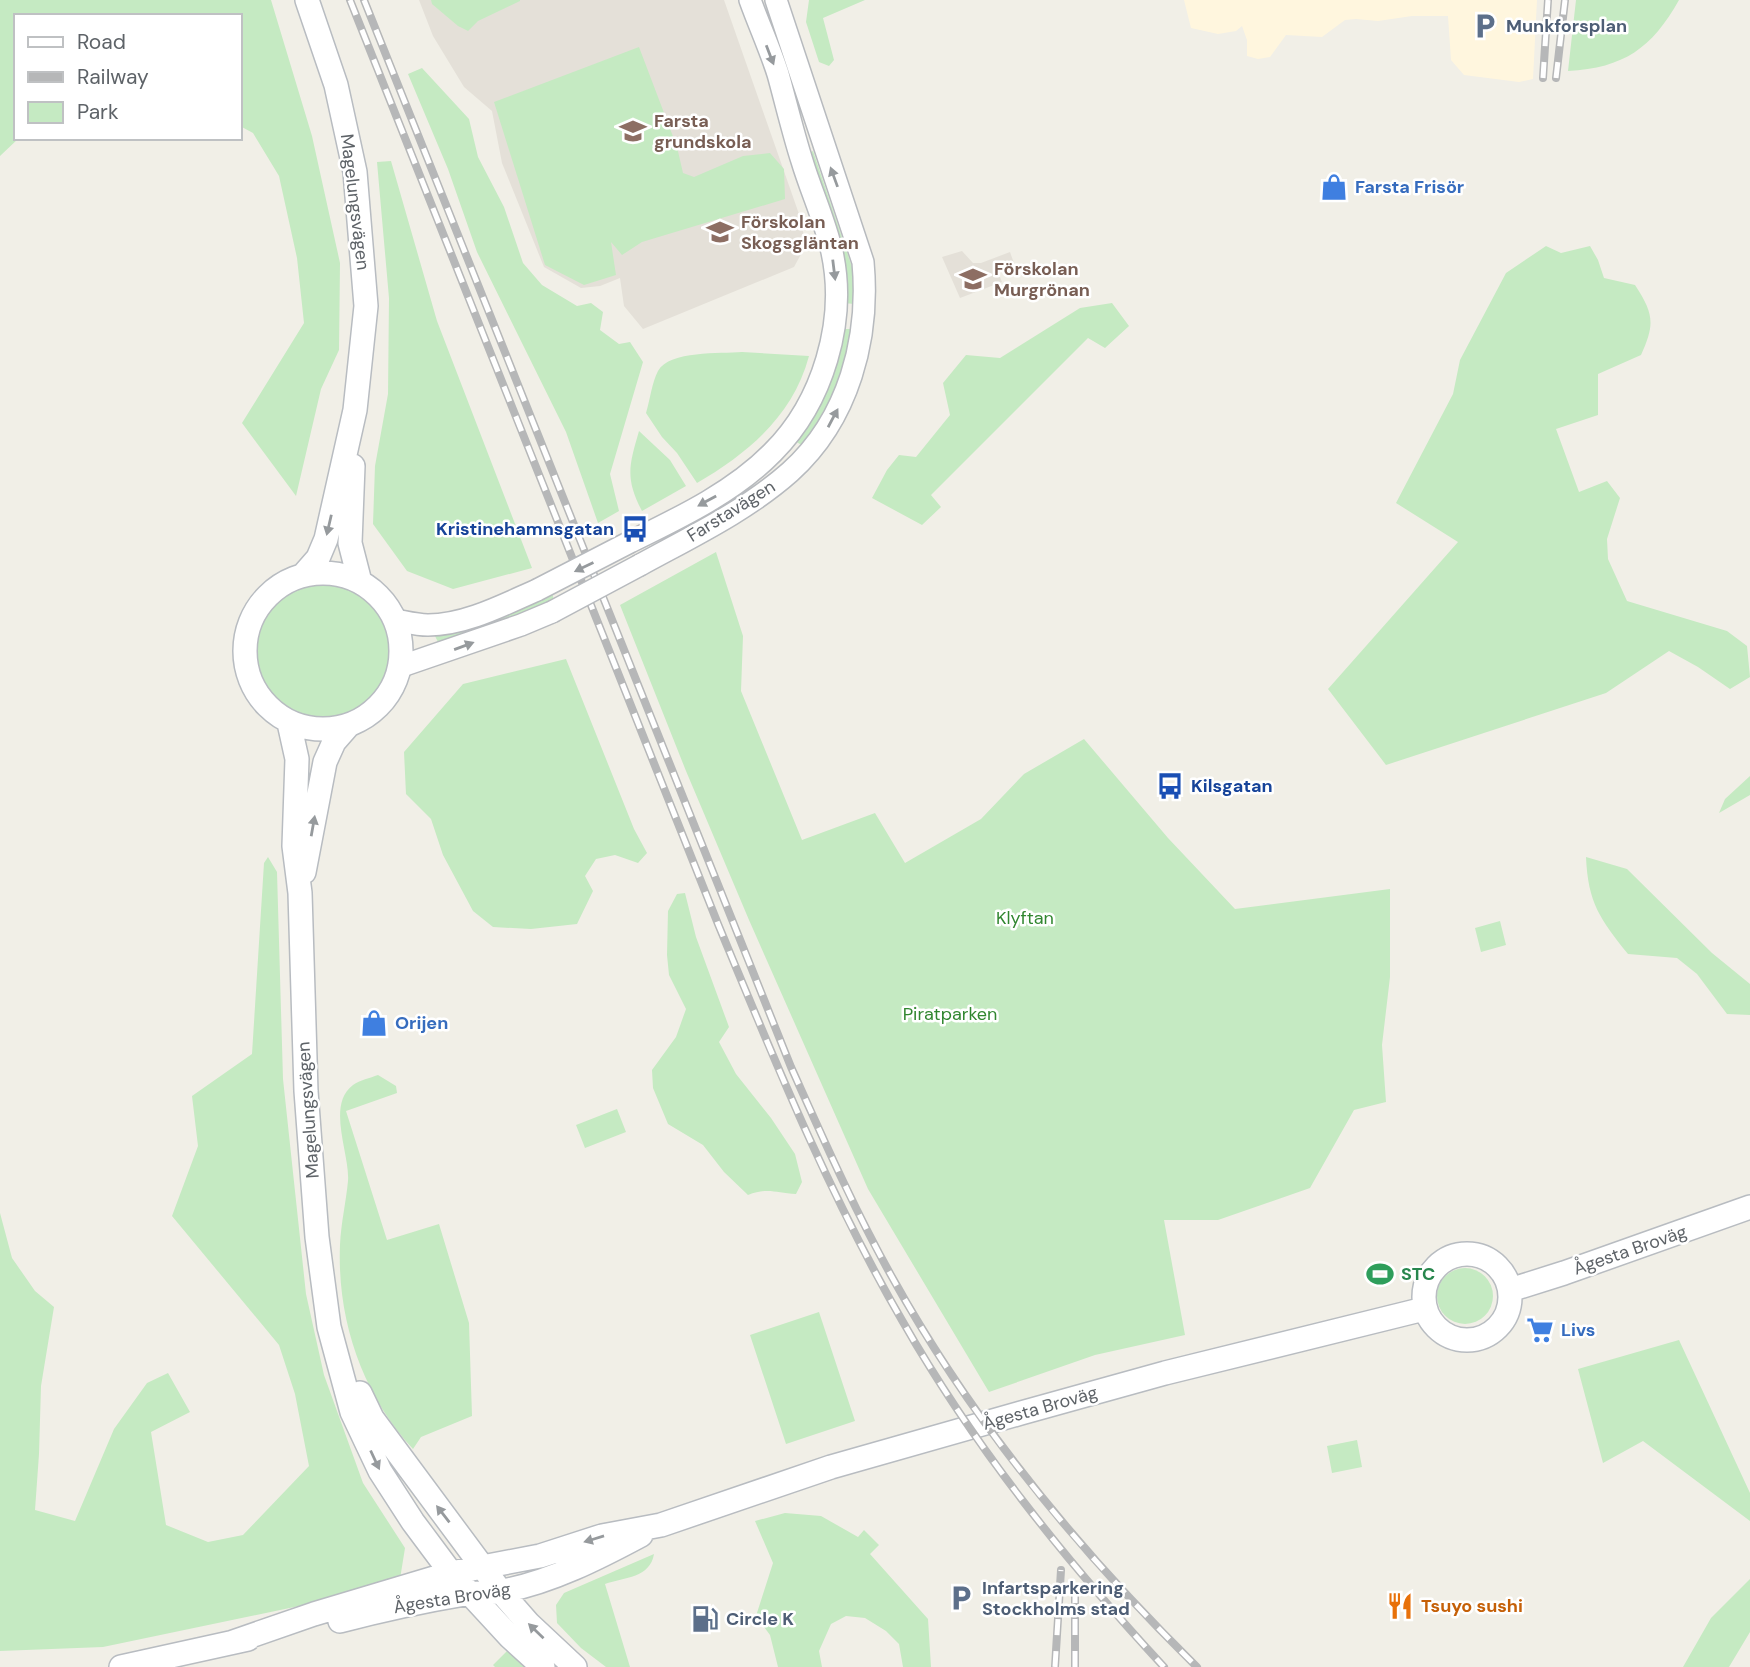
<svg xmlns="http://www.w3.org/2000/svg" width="1750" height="1667" font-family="'DM Sans',sans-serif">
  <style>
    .commercial { fill: #fff6de }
    .education { fill: #e4e0d8 }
    .green { fill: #c5eac2 }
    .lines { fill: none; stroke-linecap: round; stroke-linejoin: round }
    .tertiary-casing { stroke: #b7babe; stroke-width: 24 }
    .secondary-casing { stroke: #b8bcc1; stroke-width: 26 }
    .tertiary { stroke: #fff; stroke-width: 21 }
    .secondary { stroke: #fff; stroke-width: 23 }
    .rail-casing { stroke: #b6b7b8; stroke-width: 8 }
    .rail { stroke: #fff; stroke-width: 5; stroke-dasharray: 16; stroke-linecap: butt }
    .tertiary-bridge-casing { stroke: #b7babe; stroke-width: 24; stroke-linecap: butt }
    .tertiary-bridge { stroke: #fff; stroke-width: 21 }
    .oneway { fill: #969a9d }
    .labels { text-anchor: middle; stroke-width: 5; stroke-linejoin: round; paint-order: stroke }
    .service-label { font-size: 18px; font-weight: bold; fill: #4e5e75; stroke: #fff; text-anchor: start }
    .education-label { font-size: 18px; font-weight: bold; fill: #785e54; stroke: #fff; text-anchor: start }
    .shop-label { font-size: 18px; font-weight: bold; fill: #366cbe; stroke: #fff; text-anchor: start }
    .street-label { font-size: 18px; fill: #5e6368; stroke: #fff }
    .transit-label { font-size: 18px; font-weight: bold; fill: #164399; stroke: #fff; text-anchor: end }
    .park-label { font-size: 18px; fill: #30862f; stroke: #fff }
    .leisure-label { font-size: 18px; font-weight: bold; fill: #27864d; stroke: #fff; text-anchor: start }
    .food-label { font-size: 18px; font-weight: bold; fill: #c56008; stroke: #fff; text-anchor: start }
  </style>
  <rect width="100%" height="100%" fill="#f1efe7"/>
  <!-- commercial -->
  <path class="commercial" d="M1184,0H1537L1533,79L1519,82L1464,75L1451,60L1448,16H1412L1378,21L1356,19L1345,20L1322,37L1286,35L1270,57L1258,59L1247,56V40L1242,26L1236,31L1218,34L1191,28Z"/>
  <!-- education -->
  <path class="education" d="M419,0H724L799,214L806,245L794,267L643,329L624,306L620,278L600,286L581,288L544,267L502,163L492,111L464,87L433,36Z
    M962,251L973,263H981L1010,252L1015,266L998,272L1002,282L960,298L942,257Z"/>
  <!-- green -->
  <path class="green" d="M0,0H271L312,136L340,263L339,350L321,389L296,496L242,423L304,323L297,258L279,176L253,133L240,126V16H16V138H19L0,156Z
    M431,0H520V1L478,21L468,31L458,26L432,4Z
    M809,0H865L823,18L834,60L829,66L819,62L806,22Z
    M1576,0H1679C1652,48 1624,68 1568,71Z
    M639,47L677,147L683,173L694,177L743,156L770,153L784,169L785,199L642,242L622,255L611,242L616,275L584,285L545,265L494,102Z
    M422,68L469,119L478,157L504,207L523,263L542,285L577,306L591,303L603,312L600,330L619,344L630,342L643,362L610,474L619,511L598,523L566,432L477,252L448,169L408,74Z
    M813,151L852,267L854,304L844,303L809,153Z
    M391,161L437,321L532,568L453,589L407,571L373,524L375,466L388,394L389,298L377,162Z
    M1546,246L1561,253L1590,246L1598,260L1604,278L1635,285C1654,314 1655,324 1641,355L1598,374V415L1556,429L1579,492L1607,481L1620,498L1607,539L1608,559L1627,601L1727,631L1747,646L1750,677L1730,689L1698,667L1669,651L1606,693L1386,765L1328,689L1458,542L1396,503L1453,394L1460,360L1506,273Z
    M1112,303L1129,326L1105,348L1088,338L931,495L941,507L922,525L872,498L887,470L899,455L916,457L950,415L943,383L966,355L1000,358L1080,308Z
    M843,329H854L833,402L803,446L795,441C820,406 836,372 843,329Z
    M742,352L809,356C793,416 748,453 697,483L677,453L662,437L646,413C650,400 652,382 658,371C670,350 720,354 742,352Z
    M639,431L670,460L686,486L642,511C625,478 629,466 639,431Z
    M716,552L743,636L741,691L802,840L875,813L905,863L981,819L1024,774L1084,739L1168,838L1235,909L1390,889V977L1382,1045L1386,1102L1354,1110L1310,1188L1218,1220H1164L1185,1335L1095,1355L989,1392L868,1189L749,920L686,771L620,605Z
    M255 653a68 68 0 1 1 136 0a68 68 0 1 1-136 0Z
    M552,593L554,600L480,631L438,642L435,636L502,615Z
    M566,659L634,829L647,853L638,863L615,855L596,859L585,876L593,891L577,924L531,929L493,927L473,911L443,855L431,819L406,794L404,752L463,684Z
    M1750,776V795L1719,813L1725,799Z
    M268,857L277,872L283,1079L306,1294L324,1375L363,1483L405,1548L400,1579L337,1598L103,1647L0,1651V1213L12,1258L35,1291L54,1307L41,1386L39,1454L35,1510L75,1521L114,1429L147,1383L168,1373L190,1412L151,1432L166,1525L208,1542L243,1535L309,1466L295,1394L279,1345L172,1216L198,1146L192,1096L252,1054L264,863Z
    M1586,857L1627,869L1712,953L1750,984V1015L1727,1014L1697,974L1677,958L1628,954C1600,919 1588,903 1586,857Z
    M685,893L696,937L729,1027L719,1042L736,1074L771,1118L795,1154L802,1182L796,1194C776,1193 768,1187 748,1195L724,1172L703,1145L668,1124L653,1088L652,1070L676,1037L686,1009L669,975L667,955L668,911L677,894Z
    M1500,921L1506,945L1481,952L1475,928Z
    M378,1075L396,1086L397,1093L346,1111L387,1240L439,1224L469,1323L472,1416L421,1437L413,1449C362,1394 337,1320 340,1245C341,1223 346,1202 348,1181C350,1154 326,1105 353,1085C360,1080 370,1078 378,1075Z
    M617,1109L626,1132L585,1148L576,1125Z
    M1437 1296a28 28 0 1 1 56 0a28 28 0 1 1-56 0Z
    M819,1312L855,1421L786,1444L750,1335Z
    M1679,1340L1750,1493V1521L1643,1441L1603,1463L1578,1369Z
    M1357,1440L1362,1467L1332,1473L1327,1446Z
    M785,1513L821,1516L858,1537L864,1530L879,1545L870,1554L928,1619L931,1667H903L899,1644L886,1631L865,1618L846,1616L831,1624L819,1651L822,1667H778L770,1635L756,1616L773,1563L755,1521Z
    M654,1554C650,1578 625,1577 605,1584L630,1667H606L581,1648L557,1623L556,1605L564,1593Z
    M1750,1579V1632L1729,1667H1683L1711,1618Z
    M508,1650L527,1667H495L493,1665Z"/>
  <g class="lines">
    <defs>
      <path id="tertiary" d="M630,542C679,518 734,492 773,452C823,402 847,321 832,252C825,221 811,191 802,161C793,133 786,103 778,74C770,49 759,25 750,0
        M640,565C691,537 746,511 790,472C849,419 870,338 863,262L776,0
        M395,620C406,622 417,625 428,625C465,625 503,605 537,590
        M399,667L521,625L552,612"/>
      <path id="secondary" d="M353,466L350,543L360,582
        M245 651a78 78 0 1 1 156 0a78 78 0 1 1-156 0Z
        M304,574L318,558L326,539L355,410L366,306L355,172L336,85L307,0
        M289,723L297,759L294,846L300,893L306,1091L317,1237L329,1327L352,1412L380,1471L413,1522L451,1573L510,1637L543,1667
        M304,872L325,762L334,742L348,726
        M1424 1297a43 43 0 1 1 86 0a43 43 0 1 1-86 0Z
        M1510,1290L1564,1273L1750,1207
        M360,1393L372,1418L501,1592L529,1624L575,1667
        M340,1621C382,1610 423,1601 465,1594C478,1592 490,1594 503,1591C551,1582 598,1558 641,1535
        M233,1642L314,1614L451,1573L540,1556L602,1536L661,1525L831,1467L1021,1413L1165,1373L1424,1309
        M121,1667L248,1639"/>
    </defs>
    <!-- tertiary casing -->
    <use href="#tertiary" class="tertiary-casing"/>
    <!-- secondary casing -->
    <use href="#secondary" class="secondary-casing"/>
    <!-- tertiary -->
    <use href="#tertiary" class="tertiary"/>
    <!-- secondary -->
    <use href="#secondary" class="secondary"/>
    <defs>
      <path id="rail" d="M350,0L718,924C774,1059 829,1195 903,1322C975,1448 1066,1561 1164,1667
        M364,0L791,1067C823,1138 854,1209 892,1277C973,1423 1078,1550 1197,1667
        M1543,78L1548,0
        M1556,78L1565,0
        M1075,1587V1667
        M1055,1667L1061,1570"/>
    </defs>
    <!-- rail casing -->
    <use href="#rail" class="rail-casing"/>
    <!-- rail -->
    <use href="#rail" class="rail"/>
    <defs>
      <path id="tertiary-bridge" d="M537,590L630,542
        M552,612L640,565"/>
    </defs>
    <!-- tertiary-bridge casing -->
    <use href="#tertiary-bridge" class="tertiary-bridge-casing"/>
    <!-- tertiary-bridge -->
    <use href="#tertiary-bridge" class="tertiary-bridge"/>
  </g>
  <!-- one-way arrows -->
  <defs><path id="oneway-solid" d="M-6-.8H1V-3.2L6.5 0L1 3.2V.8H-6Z" transform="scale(1.75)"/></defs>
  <g class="oneway">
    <use href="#oneway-solid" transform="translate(770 55) rotate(69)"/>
    <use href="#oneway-solid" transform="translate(834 177) rotate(-110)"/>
    <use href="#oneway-solid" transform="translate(834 270) rotate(83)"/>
    <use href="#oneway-solid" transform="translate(833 418) rotate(-62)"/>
    <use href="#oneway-solid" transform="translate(707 501) rotate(151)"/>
    <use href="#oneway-solid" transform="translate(329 525) rotate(103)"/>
    <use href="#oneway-solid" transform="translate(584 567) rotate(154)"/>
    <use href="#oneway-solid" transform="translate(464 646) rotate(-20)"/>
    <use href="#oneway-solid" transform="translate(313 826) rotate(-80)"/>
    <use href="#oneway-solid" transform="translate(375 1460) rotate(65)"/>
    <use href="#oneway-solid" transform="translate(443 1514) rotate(-128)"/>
    <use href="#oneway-solid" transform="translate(594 1539) rotate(163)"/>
    <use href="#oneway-solid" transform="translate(536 1631) rotate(-136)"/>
  </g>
  <!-- icons -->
  <defs>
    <symbol id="parking-bare" viewBox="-9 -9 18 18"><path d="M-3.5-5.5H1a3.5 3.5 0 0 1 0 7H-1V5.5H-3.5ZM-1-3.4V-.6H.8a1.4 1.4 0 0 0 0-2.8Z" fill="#5c6f8a" stroke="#fff" stroke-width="2.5" paint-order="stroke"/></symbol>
    <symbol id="school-bare" viewBox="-9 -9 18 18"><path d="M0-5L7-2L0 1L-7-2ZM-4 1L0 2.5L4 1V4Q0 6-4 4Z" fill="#8d6e63" stroke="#fff" stroke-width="2.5" paint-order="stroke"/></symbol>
    <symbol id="shop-bare" viewBox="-9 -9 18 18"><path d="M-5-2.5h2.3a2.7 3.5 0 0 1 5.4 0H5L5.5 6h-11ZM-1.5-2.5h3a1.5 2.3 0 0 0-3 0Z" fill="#3f7fe0" stroke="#fff" stroke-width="2.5" paint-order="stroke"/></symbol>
    <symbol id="bus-bare" viewBox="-9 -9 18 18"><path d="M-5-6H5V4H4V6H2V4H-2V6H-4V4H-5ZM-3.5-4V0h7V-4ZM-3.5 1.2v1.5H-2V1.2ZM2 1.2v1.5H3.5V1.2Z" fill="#1a4fb4" stroke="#fff" stroke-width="2.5" paint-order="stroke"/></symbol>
    <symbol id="stadium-bare" viewBox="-9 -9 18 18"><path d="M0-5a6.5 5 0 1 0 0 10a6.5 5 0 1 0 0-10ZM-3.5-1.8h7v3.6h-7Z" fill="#2e9e5b" stroke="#fff" stroke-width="2.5" paint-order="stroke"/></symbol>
    <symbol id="supermarket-bare" viewBox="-9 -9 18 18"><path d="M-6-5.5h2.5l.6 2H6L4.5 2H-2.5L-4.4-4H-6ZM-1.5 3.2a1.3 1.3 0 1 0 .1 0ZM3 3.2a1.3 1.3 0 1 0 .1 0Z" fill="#3f7fe0" stroke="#fff" stroke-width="2.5" paint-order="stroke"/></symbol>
    <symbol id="restaurant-bare" viewBox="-9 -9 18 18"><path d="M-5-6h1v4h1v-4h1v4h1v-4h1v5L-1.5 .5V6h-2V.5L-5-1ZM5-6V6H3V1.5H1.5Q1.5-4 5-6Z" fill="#e8710a" stroke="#fff" stroke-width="2.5" paint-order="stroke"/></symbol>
    <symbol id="fuel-bare" viewBox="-9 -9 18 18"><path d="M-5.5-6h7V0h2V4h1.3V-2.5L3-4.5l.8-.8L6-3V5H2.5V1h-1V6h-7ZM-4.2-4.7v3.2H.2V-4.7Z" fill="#5c6f8a" stroke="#fff" stroke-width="2.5" paint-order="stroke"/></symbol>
  </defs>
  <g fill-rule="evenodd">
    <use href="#parking-bare" x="1466" y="7" width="38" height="38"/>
    <use href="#school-bare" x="614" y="112" width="38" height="38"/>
    <use href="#shop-bare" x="1315" y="168" width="38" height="38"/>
    <use href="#school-bare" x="701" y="213" width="38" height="38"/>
    <use href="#school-bare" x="954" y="260" width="38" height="38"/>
    <use href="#bus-bare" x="616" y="510" width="38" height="38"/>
    <use href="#bus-bare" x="1151" y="767" width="38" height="38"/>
    <use href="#shop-bare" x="355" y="1004" width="38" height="38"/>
    <use href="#stadium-bare" x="1361" y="1255" width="38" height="38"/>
    <use href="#supermarket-bare" x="1521" y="1311" width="38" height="38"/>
    <use href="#parking-bare" x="942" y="1579" width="38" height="38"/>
    <use href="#restaurant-bare" x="1381" y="1587" width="38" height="38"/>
    <use href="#fuel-bare" x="686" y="1600" width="38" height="38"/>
  </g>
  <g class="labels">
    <!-- service labels -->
    <g class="service-label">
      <text x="1506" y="32">Munkforsplan</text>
      <text x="982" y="1594">Infartsparkering<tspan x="982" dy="21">Stockholms stad</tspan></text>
      <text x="726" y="1625">Circle K</text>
    </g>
    <!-- education labels -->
    <g class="education-label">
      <text x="654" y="127">Farsta<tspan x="654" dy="21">grundskola</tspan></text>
      <text x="741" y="228">Förskolan<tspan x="741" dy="21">Skogsgläntan</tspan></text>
      <text x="994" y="275">Förskolan<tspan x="994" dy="21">Murgrönan</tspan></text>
    </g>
    <!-- shop labels -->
    <g class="shop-label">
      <text x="1355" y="193">Farsta Frisör</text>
      <text x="395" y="1029">Orijen</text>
      <text x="1561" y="1336">Livs</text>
    </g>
    <!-- street labels -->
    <g class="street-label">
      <text transform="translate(355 202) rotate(83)" y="6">Magelungsvägen</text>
      <text transform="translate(731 511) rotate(-32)" y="6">Farstavägen</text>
      <text transform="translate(308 1110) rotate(-94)" y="6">Magelungsvägen</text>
      <text transform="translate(1630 1250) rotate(-19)" y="6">Ågesta Broväg</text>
      <text transform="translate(1040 1408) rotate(-16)" y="6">Ågesta Broväg</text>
      <text transform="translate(452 1598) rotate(-9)" y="6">Ågesta Broväg</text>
    </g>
    <!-- transit labels -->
    <g class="transit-label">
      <text x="614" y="535">Kristinehamnsgatan</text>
      <text x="1191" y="792" text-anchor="start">Kilsgatan</text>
    </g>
    <!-- park labels -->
    <g class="park-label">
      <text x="1025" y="924">Klyftan</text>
      <text x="950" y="1020">Piratparken</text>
    </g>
    <!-- leisure labels -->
    <g class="leisure-label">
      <text x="1401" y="1280">STC</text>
    </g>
    <!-- food labels -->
    <g class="food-label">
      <text x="1421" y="1612">Tsuyo sushi</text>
    </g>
  </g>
  <!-- legend -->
  <rect x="14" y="14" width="228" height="126" fill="#ffffff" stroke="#bfc1c3" stroke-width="2"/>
  <rect x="28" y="37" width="35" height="10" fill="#ffffff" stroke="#bfc1c3" stroke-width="2"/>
  <text x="77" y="49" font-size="21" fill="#5e6368">Road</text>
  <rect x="28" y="72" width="35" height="10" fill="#b6b7b8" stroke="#bfc1c3" stroke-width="2"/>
  <text x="77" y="84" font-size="21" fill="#5e6368">Railway</text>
  <rect x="28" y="102" width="35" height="21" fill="#c5eac2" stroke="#bfc1c3" stroke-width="2"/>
  <text x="77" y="119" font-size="21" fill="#5e6368">Park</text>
</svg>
